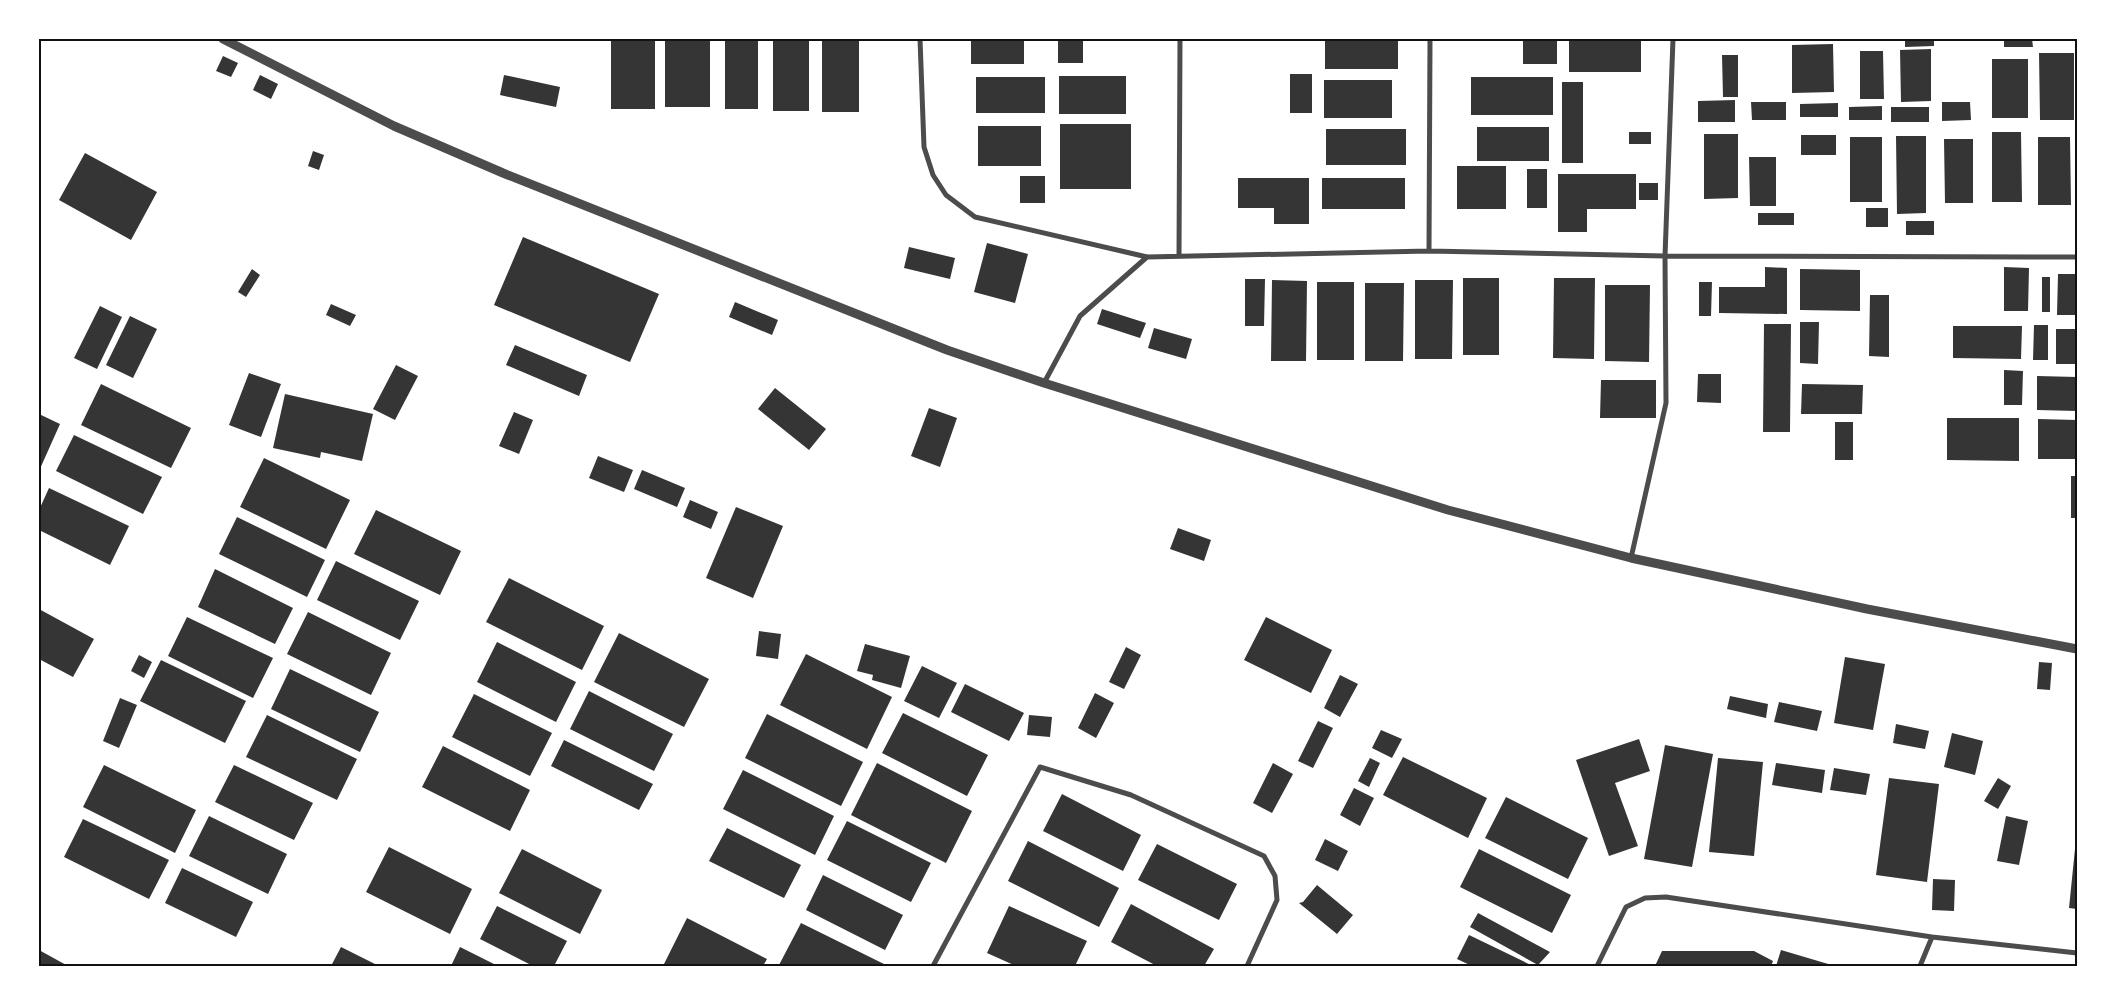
<svg xmlns="http://www.w3.org/2000/svg" width="2116" height="1005" font-family="Karla,sans-serif">
  <style>
    .building { fill: #353535 }
    .lines { fill: none; stroke-linecap: round; stroke-linejoin: round }
    .minor { stroke: #4c4c4c; stroke-width: 5 }
    .tertiary { stroke: #4c4c4c; stroke-width: 9 }
    .neatline { fill: none; stroke: #111; stroke-width: 2 }
  </style>
  <rect width="100%" height="100%" fill="#fff"/>
  <!-- building -->
  <path class="building" d="M611,39H655V109H611Z
    M665,39H710V107H665Z
    M773,39H809V111H773Z
    M822,39H859V112H822Z
    M971,39H1024V64H971Z
    M1058,39H1083V63H1058Z
    M1325,39H1398V69H1325Z
    M1523,39H1557V64H1523Z
    M1569,39H1641V72H1569Z
    M1905,39H1934V46L1905,47Z
    M2004,39H2032L2033,47H2004Z
    M725,41H758V109H725Z
    M1833,44L1834,92L1792,93V45Z
    M1931,49V101L1901,102L1900,50Z
    M1860,51H1883L1884,99H1860Z
    M2039,53H2074V120H2040Z
    M1722,55H1738V97H1723Z
    M223,56L238,63L231,77L216,71Z
    M1992,59H2028V118H1992Z
    M1290,74H1312V113H1290Z
    M260,75L278,84L271,99L253,90Z
    M504,75L560,87L556,107L500,95Z
    M1059,76H1126V114H1059Z
    M976,77H1045V113H976Z
    M1471,77H1553V115H1471Z
    M1324,80H1392V118H1324Z
    M1562,82H1583V163H1562Z
    M1735,100V122H1698V101Z
    M1751,102H1786V120H1752Z
    M1942,102H1970L1971,120L1942,121Z
    M1838,103V117H1800V104Z
    M1882,106V120H1849V107Z
    M1891,107H1929V122H1891Z
    M1060,124H1131V189H1060Z
    M978,126H1041V166H978Z
    M1477,127H1549V161H1477Z
    M1326,129H1406V165H1326Z
    M1629,132H1651V144H1629Z
    M1992,132H2021L2022,202H1992Z
    M1704,134H1738V198L1704,199Z
    M1801,135H1836V155H1801Z
    M1896,136H1926V213L1897,214Z
    M1850,137H1882V202H1850Z
    M2038,137H2070L2071,205H2038Z
    M1944,139H1973V203H1945Z
    M313,151L324,155L319,170L308,166Z
    M85,153L157,192L131,240L59,200Z
    M1749,157H1776V206H1750Z
    M1457,166H1506V209H1457Z
    M1527,169H1547V208H1527Z
    M1558,174H1636V209H1587V232H1558Z
    M1020,176H1045V203H1020Z
    M1238,178H1309V224H1274V208H1238Z
    M1322,178H1405V209H1322Z
    M1639,183H1658V200H1639Z
    M1866,208H1888V227H1866Z
    M1758,213H1794V225H1758Z
    M1906,221H1934V235H1906Z
    M523,237L659,294L630,362L494,305Z
    M987,243L1028,254L1015,303L974,292Z
    M909,247L955,258L950,279L904,268Z
    M1765,267L1787,268V314L1719,313V287H1765Z
    M2004,267L2029,268L2028,311H2004Z
    M252,269L260,275L246,297L238,292Z
    M1800,269L1860,270V311L1800,310Z
    M2058,274H2077V315H2057Z
    M2042,277H2050V312H2042Z
    M1463,278H1499V355H1463Z
    M1554,278H1595L1594,359L1553,358Z
    M1245,279H1265L1264,326H1245Z
    M1272,280L1307,281L1306,361H1271Z
    M1415,280H1453L1452,359H1415Z
    M1317,282H1354V360H1317Z
    M1699,282H1712L1711,316H1699Z
    M1365,283H1404L1403,361H1365Z
    M1605,285H1650L1649,362L1605,361Z
    M1870,295H1889V357L1869,356Z
    M735,302L778,320L772,335L729,317Z
    M331,304L356,315L350,326L326,315Z
    M100,306L122,317L97,369L74,358Z
    M1102,309L1146,323L1140,338L1097,324Z
    M130,316L157,329L133,378L106,365Z
    M1800,322H1819L1818,364L1800,363Z
    M1764,324H1791L1790,432H1763Z
    M2034,325H2048V360H2033Z
    M1953,326H2022L2021,359L1953,358Z
    M1154,328L1192,339L1186,359L1148,348Z
    M2056,329H2077V364H2056Z
    M515,345L587,375L579,396L506,365Z
    M396,365L418,376L395,420L373,409Z
    M2004,370L2023,371L2022,405H2004Z
    M249,373L281,384L261,437L229,425Z
    M1698,374H1721V403L1697,402Z
    M2037,376L2077,377V411L2037,410Z
    M1601,380H1656V418H1600Z
    M101,384L191,428L171,468L81,425Z
    M1802,384L1863,385L1862,414H1801Z
    M775,388L826,429L809,450L758,409Z
    M285,394L373,414L362,461L321,452L320,458L273,448Z
    M929,408L957,418L940,467L911,456Z
    M514,412L533,420L519,454L499,446Z
    M39,414L60,424L39,471Z
    M1947,418H2019V461L1947,460Z
    M2038,419L2077,420V459H2038Z
    M1835,422H1853V460H1835Z
    M74,435L162,477L143,514L56,471Z
    M598,456L633,470L624,492L589,478Z
    M264,458L350,500L326,549L240,507Z
    M642,470L685,488L677,507L634,489Z
    M2071,476H2077V518H2071Z
    M49,488L129,526L110,565L39,530V510Z
    M690,500L718,512L711,529L683,517Z
    M736,507L783,526L753,598L706,578Z
    M376,510L461,551L440,595L354,554Z
    M237,517L325,560L307,597L219,554Z
    M1178,528L1211,540L1204,561L1170,549Z
    M336,561L419,601L400,640L317,600Z
    M215,569L293,608L275,644L198,607Z
    M509,578L604,626L582,670L486,622Z
    M39,609L94,639L73,677L39,659Z
    M308,612L391,653L371,695L287,654Z
    M187,617L273,658L253,698L168,656Z
    M1266,617L1332,650L1311,693L1244,660Z
    M759,631L781,634L778,659L756,656Z
    M619,633L709,679L684,727L594,682Z
    M497,642L576,682L556,722L477,682Z
    M865,644L910,656L901,688L872,680L873,675L857,671Z
    M1126,647L1141,655L1124,689L1109,682Z
    M806,654L892,697L867,749L780,705Z
    M139,655L152,662L144,678L131,671Z
    M1845,657L1885,664L1873,730L1834,723Z
    M161,660L246,701L225,743L140,701Z
    M2039,662L2052,663L2050,690L2037,689Z
    M922,666L957,683L939,718L904,701Z
    M290,669L379,712L360,752L271,709Z
    M1340,675L1358,684L1340,717L1324,708Z
    M965,684L1024,713L1009,741L951,712Z
    M589,691L673,734L654,771L570,729Z
    M1095,693L1114,703L1096,738L1078,728Z
    M474,694L552,733L530,776L452,737Z
    M1730,696L1768,704L1766,718L1727,709Z
    M120,698L137,705L119,748L103,741Z
    M1779,702L1822,711L1817,731L1774,722Z
    M903,713L988,755L967,796L882,753Z
    M767,714L863,762L841,806L745,758Z
    M267,715L357,759L337,800L246,757Z
    M1029,715L1052,717L1050,737L1027,735Z
    M1318,721L1333,728L1313,768L1298,761Z
    M1896,724L1929,731L1925,749L1893,743Z
    M1381,730L1402,739L1392,758L1372,748Z
    M1952,733L1983,741L1975,775L1944,767Z
    M1639,739L1650,771L1615,783L1638,846L1609,856L1576,760Z
    M564,740L653,784L639,810L551,766Z
    M1665,745L1713,754L1692,867L1644,859Z
    M443,746L530,790L510,831L422,787Z
    M1403,757L1487,798L1468,838L1383,795Z
    M1370,758L1380,763L1369,787L1358,781Z
    M1718,758L1763,762L1754,856L1709,852Z
    M877,763L972,811L946,863L851,815Z
    M1273,763L1293,774L1272,813L1253,803Z
    M1776,763L1825,770L1822,793L1772,785Z
    M104,765L196,810L175,853L83,807Z
    M234,765L313,803L294,840L215,802Z
    M1834,768L1870,774L1866,795L1830,790Z
    M743,770L834,816L815,855L723,809Z
    M1889,778L1939,784L1927,882L1876,875Z
    M1998,778L2011,786L1998,809L1984,801Z
    M1354,788L1374,798L1360,826L1340,815Z
    M1062,794L1141,835L1123,871L1043,831Z
    M1506,797L1588,838L1568,879L1485,838Z
    M209,816L287,854L268,894L189,856Z
    M2006,816L2028,821L2019,865L1997,861Z
    M83,819L169,860L149,899L64,857Z
    M847,821L931,863L911,902L827,860Z
    M727,828L801,865L784,898L709,861Z
    M1325,839L1348,851L1338,871L1315,860Z
    M2076,839H2077V909L2069,908Z
    M1028,841L1119,888L1099,927L1008,881Z
    M1157,844L1237,884L1219,920L1138,880Z
    M389,847L472,889L450,934L366,892Z
    M522,849L602,890L580,934L499,893Z
    M1479,849L1571,895L1552,933L1460,887Z
    M182,868L253,902L236,937L165,903Z
    M823,875L903,915L885,950L806,910Z
    M1933,879L1955,880L1954,911L1932,910Z
    M1317,885L1353,915L1337,934L1299,903L1303,902Z
    M1131,904L1214,949L1204,966H1157L1111,942Z
    M497,906L567,941L554,966H533L480,939Z
    M1009,906L1087,941L1075,966H1016L987,953Z
    M1478,913L1550,952L1538,965L1470,927Z
    M687,918L767,959L763,966H663Z
    M801,923L884,964L883,966L779,965Z
    M1469,935L1533,966H1472L1457,959Z
    M341,947L379,966H331Z
    M460,947L498,966H451Z
    M39,950L68,966H39Z
    M1781,950L1835,966H1776Z
    M1662,951H1754L1773,961L1771,966H1655Z"/>
  <g class="lines">
    <!-- minor -->
    <path class="minor" d="M920,39L924,147L933,175L946,195L975,217L1147,257L1429,251L1665,256L2077,257
      M1429,251L1430,39
      M1179,256L1180,39
      M1044,383L1080,316L1147,257
      M1631,558L1666,403L1665,256L1673,39
      M933,966L1040,767L1131,795L1264,856L1275,876L1277,900L1247,966
      M1597,966L1626,907L1645,898L1666,897L1932,937L2077,953
      M1920,966L1932,937"/>
    <!-- tertiary -->
    <path class="tertiary" d="M223,39L394,126L503,173L947,350L1044,383L1448,510L1631,558L1867,609L2077,649"/>
  </g>
  <!-- border -->
  <rect width="2116" height="1005" fill="none" stroke="#ffffff" stroke-width="80"/>
  <rect x="40" y="40" width="2036" height="925" class="neatline"/>
</svg>
